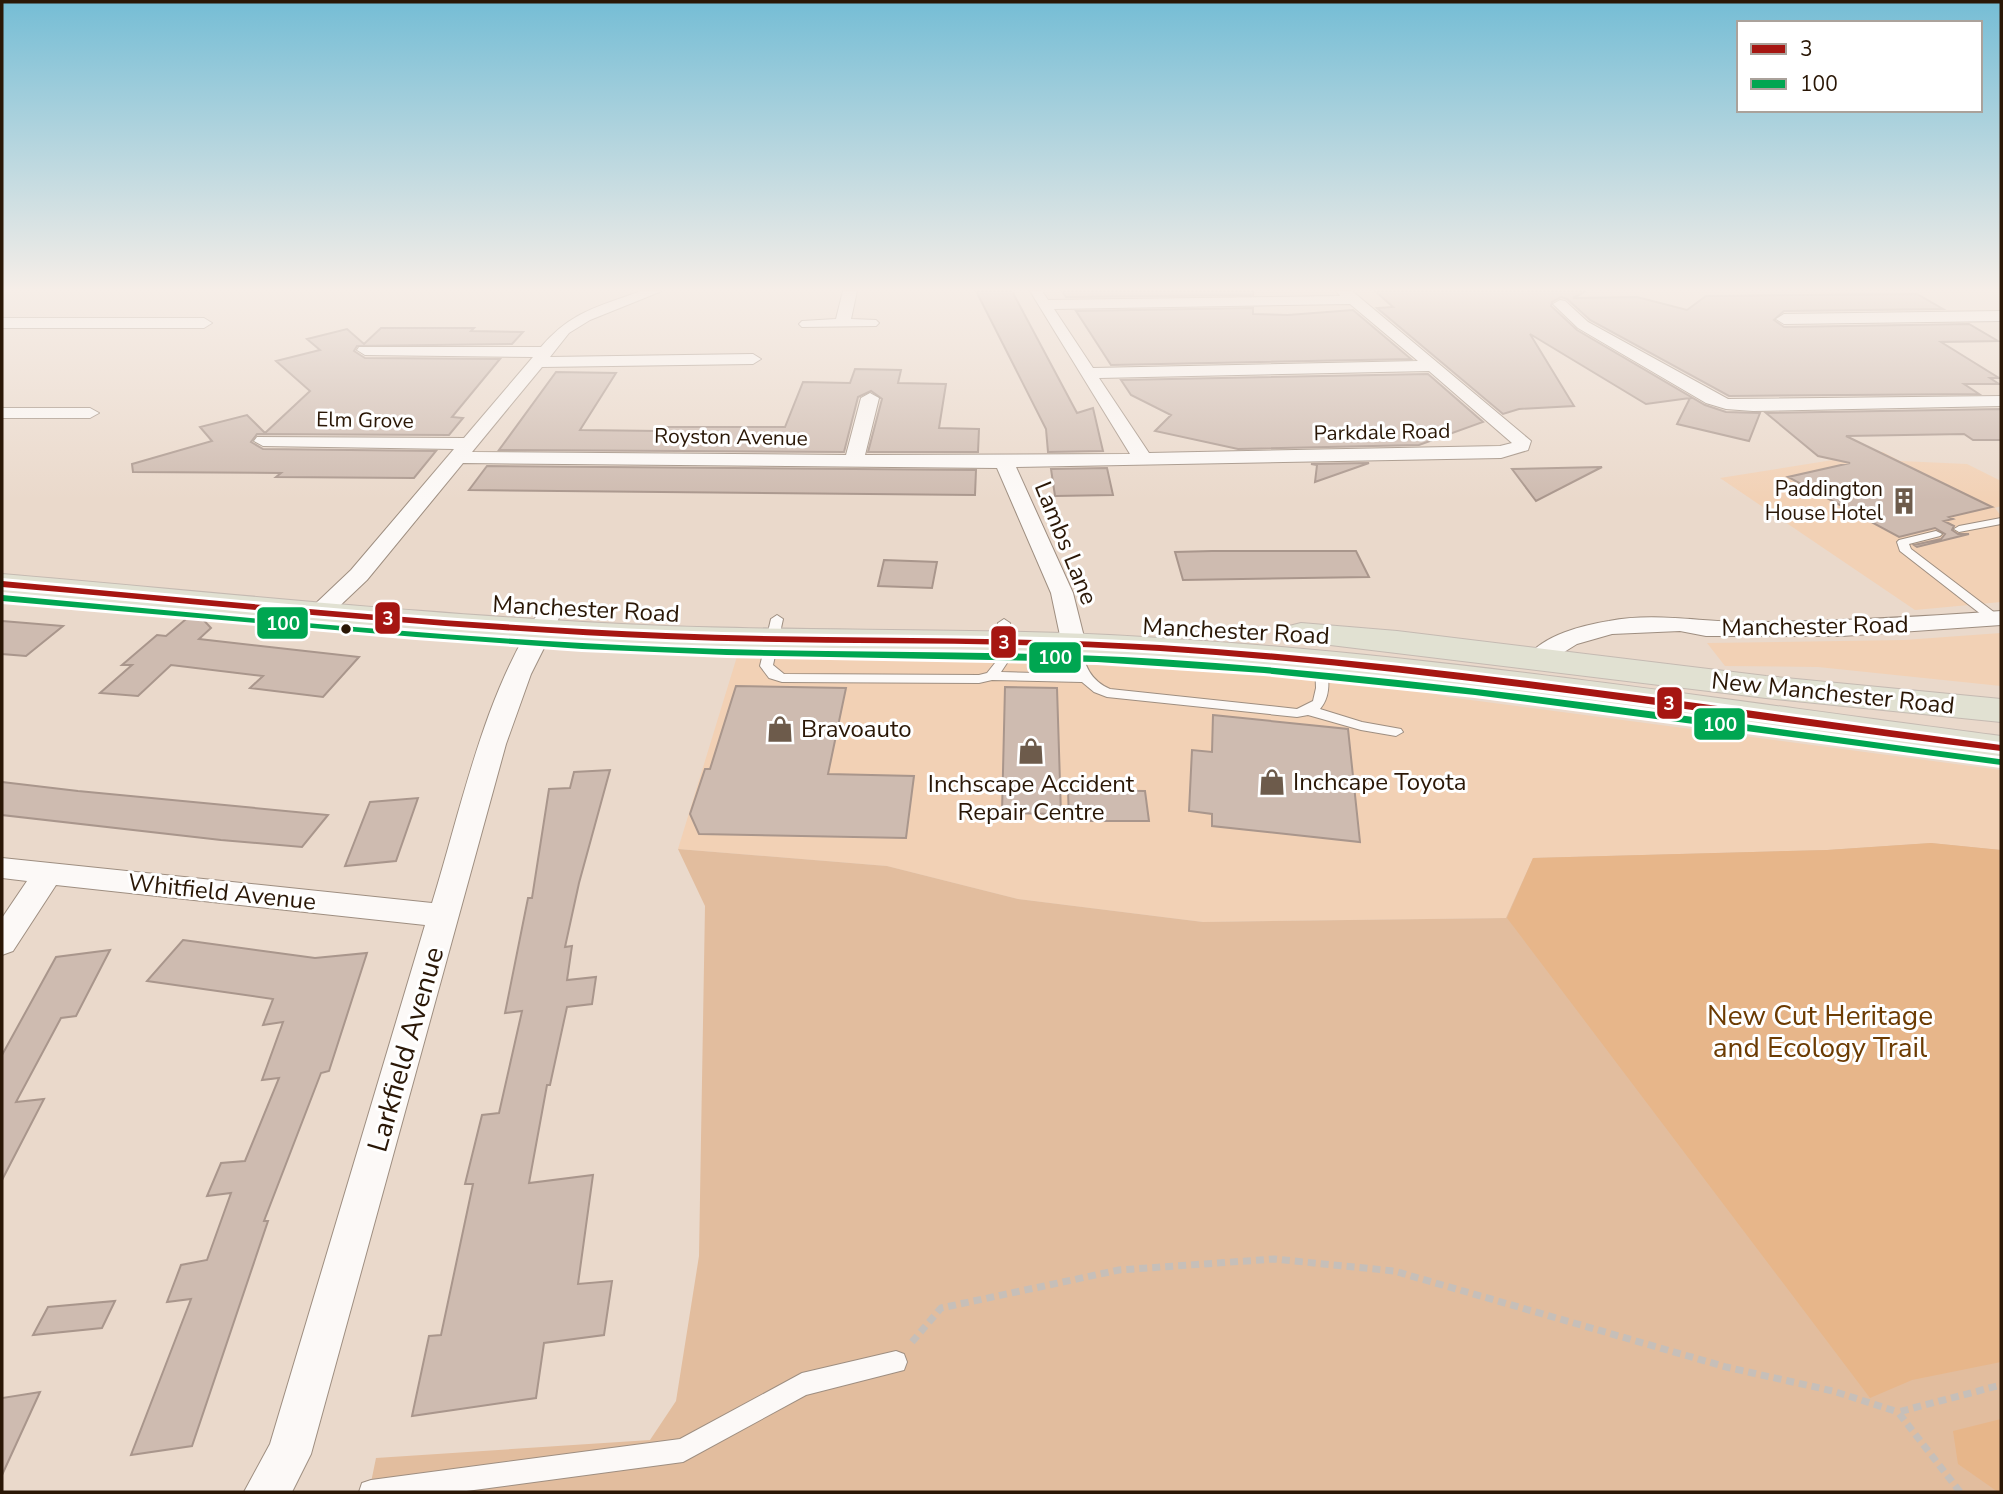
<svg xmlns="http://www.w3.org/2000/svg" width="2003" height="1494" font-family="'Nunito Sans',sans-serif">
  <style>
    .built { fill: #f2d1b5 }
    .green { fill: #e2bd9e }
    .forest { fill: #e7b68a }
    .building { fill: #cebbb0; stroke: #a9968c; stroke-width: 2 }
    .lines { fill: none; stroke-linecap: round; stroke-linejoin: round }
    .service-casing { stroke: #9e8e80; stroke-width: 2 }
    .minor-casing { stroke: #9e8e80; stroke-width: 2 }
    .primary-casing { stroke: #c5bab2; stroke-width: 2 }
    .path { stroke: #c6bfb9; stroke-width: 7; stroke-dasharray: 8 5; stroke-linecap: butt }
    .service { fill: #fcf9f7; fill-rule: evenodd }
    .minor { fill: #fcf9f7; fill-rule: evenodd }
    .primary { fill: #e1e1d2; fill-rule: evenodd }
    .bus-1-casing { stroke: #fff; stroke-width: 6 }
    .bus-2-casing { stroke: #fff; stroke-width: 6 }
    .bus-1 { fill: #a61612; fill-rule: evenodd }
    .bus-2 { fill: #00a651; fill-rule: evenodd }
    .bus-dot { fill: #2a1706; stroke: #fff; stroke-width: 2.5 }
    .labels { text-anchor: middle; stroke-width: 6; stroke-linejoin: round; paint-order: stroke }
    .far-street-label { font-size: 21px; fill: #2a1706; stroke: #fff }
    .far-poi-label { font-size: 21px; fill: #2a1706; stroke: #fff; text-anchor: end }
    .street-label { font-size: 24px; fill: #2a1706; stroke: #fff }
    .poi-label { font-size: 24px; fill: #2a1706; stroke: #fff; text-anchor: start }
    .near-park-label { font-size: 28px; fill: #6c3b02; stroke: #fff }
    .near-street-label { font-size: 28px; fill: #2a1706; stroke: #fff }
    .line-badge { stroke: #fff; stroke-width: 2.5 }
    .badge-label { font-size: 19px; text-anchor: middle; font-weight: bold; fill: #fff }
  </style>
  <rect width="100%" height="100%" fill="#ead9cb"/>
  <!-- built -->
  <path class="built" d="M1883,452L1900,461L1967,464L2001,481V506L1995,508L2001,516V602L1915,610L1720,478Z
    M2001,633V686L1818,667L1725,666L1707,643L1904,640Z
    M739,650L1083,658L1327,675L1375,680L1448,697L2001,770V850L1931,843L1827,850L1533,858L1507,918L1203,922L1018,899L887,866L678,849Z"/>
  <!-- green -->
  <path class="green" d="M1931,843L2001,850V1492H369L376,1458L650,1440L676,1401L699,1256L705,906L678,849L887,866L1018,899L1203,922L1506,918L1533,858L1827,850Z"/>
  <!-- forest -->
  <path class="forest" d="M1931,843L2001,850V1362L1912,1380L1870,1398L1507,918L1533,858L1827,850Z
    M2001,1419V1492H1998L1958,1464L1953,1431Z"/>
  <!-- building -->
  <path class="building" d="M976,291H1012L1077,413L1093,408L1103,451L1048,452L1046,429Z
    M1062,291H1253V295L1066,297Z
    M1375,291H1586L1573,298L1637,297L1687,310L1706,296L1917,294L1943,309L1784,311L1774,320L1784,327L1969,324L1998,341L1941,342L1999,378H1990L1999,384H1964L1979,394L1729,396L1590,320L1567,299L1561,297L1552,302L1551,306L1577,330L1705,405L1726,412L1760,413L1749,441L1677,424L1690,398L1646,404L1530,334L1574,406L1519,409L1503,414L1377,308L1393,307Z
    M1253,308V314L1288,315L1353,310L1411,359L1111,365L1076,311Z
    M381,328H474L471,331L523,332L512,344L357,346L354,351L365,358L500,359L452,417L463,418L449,435L257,434L251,442L263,449L436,451L414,478L276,477L281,473L133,472L132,464L212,441L200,427L247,415L265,433L310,391L276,361L320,350L307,339L347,329L364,344Z
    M855,369L901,370L898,383L946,384L939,428L979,429L978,452H868L882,399L871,391L858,397L844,452L499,450L556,372L616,373L580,430L659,431L661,427H785L803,382L850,383Z
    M1428,374L1483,422L1419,445L1238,449L1155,431L1171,415L1131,395L1121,380Z
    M2001,409V440H1973L1964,434L1846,436L1992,507L1949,517L1953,519L1944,521L1954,526L1952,530L1958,534H1969L1917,547L1914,545L1941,539L1945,534L1935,528L1899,537L1788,477L1850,463L1818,456L1766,413Z
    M1369,463L1315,482L1317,465L1311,464Z
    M487,466L976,470L975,495L469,490Z
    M1602,467L1536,501L1512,469Z
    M1107,468L1113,495L1055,496L1051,469Z
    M1212,551H1356L1369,577L1183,580L1175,552Z
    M884,560L937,562L932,588L878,586Z
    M192,614H198L211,628L199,639L359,657L323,697L250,688L263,676L171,665L138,696L100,693L132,665H122L157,635L166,636Z
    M2,621L63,626L26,656L2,654Z
    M736,686L846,688L828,774L914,776L906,838L699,834L690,814L705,769H710Z
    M1005,687L1057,688L1061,814L1002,813Z
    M1213,715L1348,729L1360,842L1212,826V814L1189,811L1192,750L1212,752Z
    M610,770L579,883L565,947L572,946L567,980L596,977L592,1004L567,1007L550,1085H547L529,1183L593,1175L578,1284L612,1281L604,1335L544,1343L536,1398L412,1416L429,1336L441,1335L473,1184H465L482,1115L499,1113L522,1011L505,1013L528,898H532L549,789L570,788L574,772Z
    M2,782L78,791L328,815L302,847L221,840L2,815Z
    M1068,790L1145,791L1149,821H1069Z
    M418,798L396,861L345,866L370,802Z
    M183,940L315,958L367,953L329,1071L321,1073L264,1221H268L192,1446L131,1455L191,1299L167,1302L181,1265L207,1260L231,1193L207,1196L221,1163L245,1161L279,1078L262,1080L283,1022L263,1025L273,999L147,981Z
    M110,950L76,1016L61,1018L16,1102L44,1099L2,1180V1055L56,957Z
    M115,1301L102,1328L33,1335L48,1307Z
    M40,1392L2,1475V1398Z"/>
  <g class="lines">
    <defs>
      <path id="service" d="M2001,518V524L1959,532L1954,529L1959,526Z
        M1936,531L1942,534L1940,536L1909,544L1911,549L1999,616L2001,619L1999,622H1991L1900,551L1897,542L1899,540Z
        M777,615L783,619L773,665L784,674L979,675L987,673L995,663L998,623L1004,619L1010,623L1007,663L1001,672L1077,674L1068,645L1074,641L1080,645C1085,666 1090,680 1110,689L1297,709L1313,701L1316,688L1315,661L1321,657L1327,661C1328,678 1332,695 1320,709L1362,722L1401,729L1403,732L1396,736L1361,730L1308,715L1297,717L1107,697L1094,692L1082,682L992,680L979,683L782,682L769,678L760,666L771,619Z
        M896,1351L904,1354L907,1362L904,1370L806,1395L683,1462L459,1492H359L362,1483L371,1480L680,1439L802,1373Z"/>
      <path id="minor" d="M641,291H662L590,320L569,333L550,357L753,354L761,359L753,364L542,367L472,452L846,455L861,398L870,393L879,398L865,455L1130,454L1030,291H1042L1048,300L1340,296L1336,291H1352L1531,441L1528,450L1501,458L1016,467L1073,593L1086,645L1082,650H1066L1062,645L1051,593L997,468L463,463L367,580L329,616H313L310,611L313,606L351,570L454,449L263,446L254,441L257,437L464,438L533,357L365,355L357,350L359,347H541C572,311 598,307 641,291ZM1350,304L1418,361L1093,368L1054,309ZM1429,371L1512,443L1500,446L1149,453L1099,378Z
        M843,291H857L851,319L876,320L879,323L876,326L802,327L799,324L802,321L836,319Z
        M1560,300L1565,301L1588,322L1728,399L2001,396V406L1753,411L1726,409L1706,403L1578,328L1553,304Z
        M2001,311V321L1784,324L1776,319L1784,314Z
        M2,318H204L212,323L204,328H2Z
        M2,408H90L99,413L90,418H2Z
        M553,601L561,603L564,608L531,674L506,744L311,1454L292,1492H244L270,1444L425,925L56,885L13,951L2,955V918L27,881L2,878V858L432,903C463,803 484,691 545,603Z
        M2001,611V625L1842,636H1706L1680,631L1612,634L1577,644L1548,662L1540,664L1532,662L1528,657C1543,635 1584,625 1609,621C1654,612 1701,622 1746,622C1832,622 1916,617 2001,611Z"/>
      <path id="primary" d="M2,574C223,593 444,617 666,626C830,632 995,627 1160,638C1441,655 1721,700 2001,736V760C1754,730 1509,687 1261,666C1062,650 864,654 666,646C444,637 223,613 2,594Z
        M1301,623L1397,631L1766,676L2001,699V722L1766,698L1289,640L1284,633L1289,626Z"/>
    </defs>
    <!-- service casing -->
    <use href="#service" class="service-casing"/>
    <!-- minor casing -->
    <use href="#minor" class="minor-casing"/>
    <!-- primary casing -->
    <use href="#primary" class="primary-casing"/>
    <!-- path -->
    <path class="path" d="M912,1342L941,1308L1119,1270L1274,1259L1394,1271L1726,1367L1833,1391L1898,1412
      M1960,1492L1898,1412L2001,1385"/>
    <!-- service -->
    <use href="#service" class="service"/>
    <!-- minor -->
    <use href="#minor" class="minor"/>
    <!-- primary -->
    <use href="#primary" class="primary"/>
    <defs>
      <path id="bus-1" d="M2,581C223,601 444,624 666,633C830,640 995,635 1160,645C1442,663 1721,708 2001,745V751C1721,717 1442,669 1160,651C995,640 830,646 666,639C444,630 223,606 2,587Z"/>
      <path id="bus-2" d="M2,595C223,615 443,638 665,647C829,654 994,649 1159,659C1440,677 1720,722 1999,759H2001V765L1475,695L1264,673L1097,662L727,655L582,649L416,637L2,601Z"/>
    </defs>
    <!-- bus-1 casing -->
    <use href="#bus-1" class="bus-1-casing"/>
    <!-- bus-2 casing -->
    <use href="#bus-2" class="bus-2-casing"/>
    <!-- bus-1 -->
    <use href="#bus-1" class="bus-1"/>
    <!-- bus-2 -->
    <use href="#bus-2" class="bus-2"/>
  </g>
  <!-- sky -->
  <linearGradient id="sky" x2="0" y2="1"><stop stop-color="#75bdd5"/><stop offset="0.58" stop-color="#f6eee8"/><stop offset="1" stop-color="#f6eee8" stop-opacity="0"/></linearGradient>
  <rect width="2003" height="500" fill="url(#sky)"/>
  <!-- icons -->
  <defs>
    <symbol id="building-bare" viewBox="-9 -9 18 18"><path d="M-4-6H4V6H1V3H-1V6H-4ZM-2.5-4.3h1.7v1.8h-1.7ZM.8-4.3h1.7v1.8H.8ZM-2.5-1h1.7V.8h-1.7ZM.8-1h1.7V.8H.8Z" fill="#6d5b4b" stroke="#fff" stroke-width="2.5" paint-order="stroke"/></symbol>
    <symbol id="shop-bare" viewBox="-9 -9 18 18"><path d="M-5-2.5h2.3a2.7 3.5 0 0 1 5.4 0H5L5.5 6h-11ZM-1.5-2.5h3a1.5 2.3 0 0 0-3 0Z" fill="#6d5b4b" stroke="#fff" stroke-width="2.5" paint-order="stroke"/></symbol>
  </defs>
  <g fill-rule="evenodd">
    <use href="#building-bare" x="1885" y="482" width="38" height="38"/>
    <use href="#shop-bare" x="761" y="710" width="38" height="38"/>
    <use href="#shop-bare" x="1012" y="732" width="38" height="38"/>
    <use href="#shop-bare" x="1253" y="763" width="38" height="38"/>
  </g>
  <!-- markers -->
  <circle class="bus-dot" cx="346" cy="629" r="6"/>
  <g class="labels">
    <!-- far-street labels -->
    <g class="far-street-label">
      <text transform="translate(365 420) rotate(1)" y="7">Elm Grove</text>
      <text transform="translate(1382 432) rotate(-1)" y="7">Parkdale Road</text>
      <text transform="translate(731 437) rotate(1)" y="7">Royston Avenue</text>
    </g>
    <!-- far-poi labels -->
    <g class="far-poi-label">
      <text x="1883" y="496">Paddington<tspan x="1883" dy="24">House Hotel</tspan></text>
    </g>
    <!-- street labels -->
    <g class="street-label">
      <text transform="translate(1066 543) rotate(68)" y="8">Lambs Lane</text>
      <text transform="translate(586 609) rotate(3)" y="8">Manchester Road</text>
      <text transform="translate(1815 626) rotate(-1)" y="8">Manchester Road</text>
      <text transform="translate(1236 631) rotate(3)" y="8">Manchester Road</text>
      <text transform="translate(1833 693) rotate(6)" y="8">New Manchester Road</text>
      <text transform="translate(222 892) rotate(6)" y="8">Whitfield Avenue</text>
    </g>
    <!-- poi labels -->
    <g class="poi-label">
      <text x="801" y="737">Bravoauto</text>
      <text x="1293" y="790">Inchcape Toyota</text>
      <text x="1031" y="792" text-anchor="middle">Inchscape Accident<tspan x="1031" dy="28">Repair Centre</tspan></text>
    </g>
    <!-- near-park labels -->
    <g class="near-park-label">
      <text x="1820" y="1025">New Cut Heritage<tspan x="1820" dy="32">and Ecology Trail</tspan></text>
    </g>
    <!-- near-street labels -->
    <g class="near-street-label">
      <text transform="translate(405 1049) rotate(-74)" y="10">Larkfield Avenue</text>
    </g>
  </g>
  <g class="line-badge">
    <rect x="374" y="601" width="27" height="34" rx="7" fill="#a61612"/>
    <rect x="256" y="606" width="53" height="34" rx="7" fill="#00a651"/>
    <rect x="990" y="625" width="27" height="34" rx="7" fill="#a61612"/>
    <rect x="1028" y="641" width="54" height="33" rx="7" fill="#00a651"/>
    <rect x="1656" y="686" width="27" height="34" rx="7" fill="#a61612"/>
    <rect x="1693" y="707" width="53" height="34" rx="7" fill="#00a651"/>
  </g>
  <g class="badge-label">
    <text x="388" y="625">3</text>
    <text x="283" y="630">100</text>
    <text x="1004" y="649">3</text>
    <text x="1055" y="664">100</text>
    <text x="1669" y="710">3</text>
    <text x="1720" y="731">100</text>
  </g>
  <!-- border -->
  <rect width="2003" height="1494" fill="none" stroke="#2a1706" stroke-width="7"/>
  <!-- legend -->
  <rect x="1737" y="21" width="245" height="91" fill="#ffffff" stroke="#aaa29b" stroke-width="2"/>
  <rect x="1751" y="44" width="35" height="10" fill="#a61612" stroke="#aaa29b" stroke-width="2"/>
  <text x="1800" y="56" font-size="21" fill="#2a1706">3</text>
  <rect x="1751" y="79" width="35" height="10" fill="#00a651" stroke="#aaa29b" stroke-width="2"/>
  <text x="1800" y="91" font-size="21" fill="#2a1706">100</text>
</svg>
